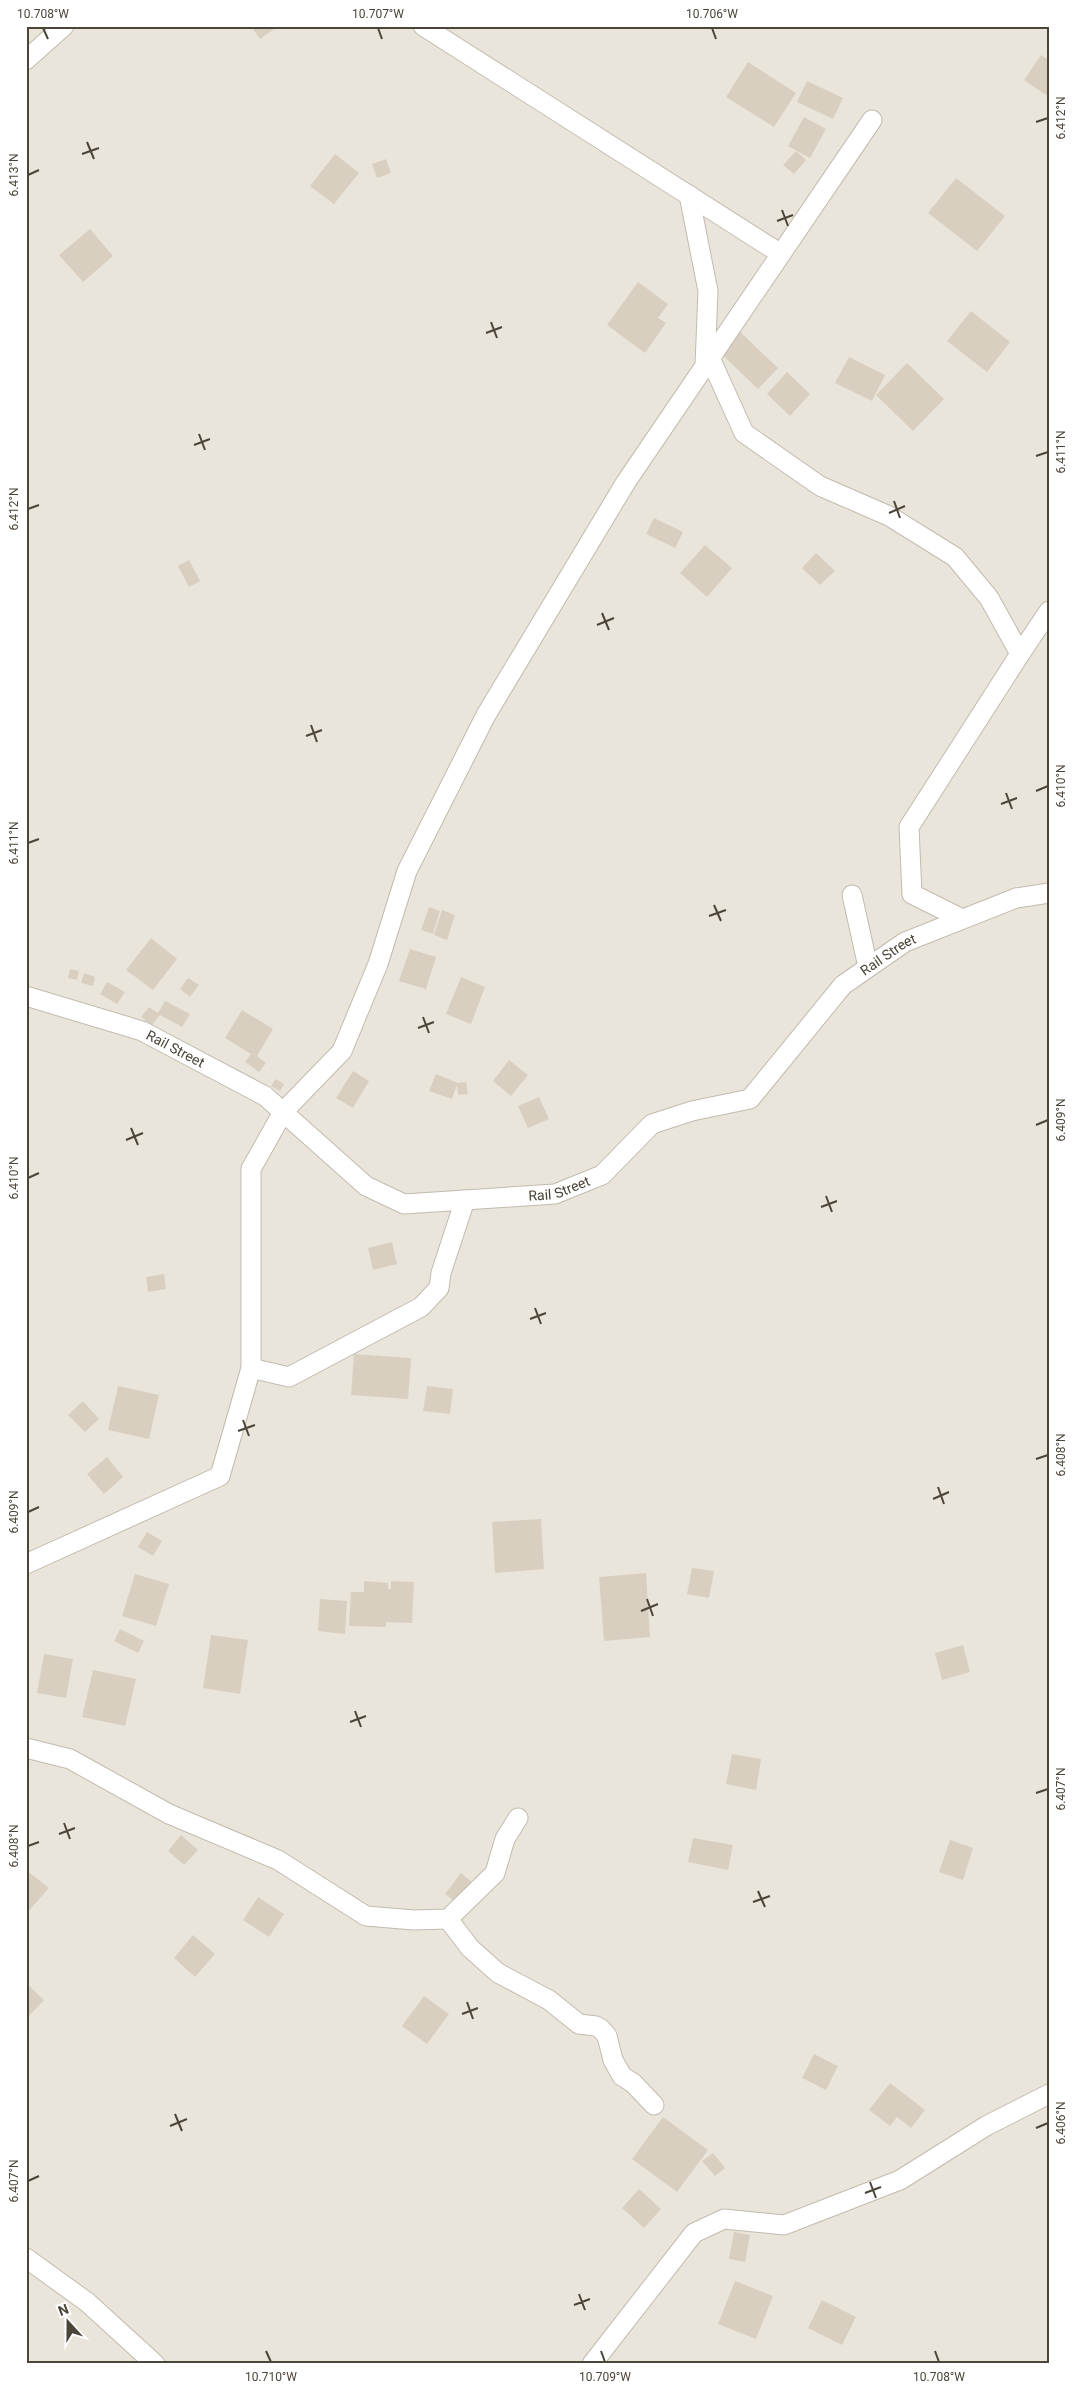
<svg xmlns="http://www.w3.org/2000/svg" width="1075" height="2390" font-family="Roboto,sans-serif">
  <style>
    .residential { fill: #eae5da }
    .building { fill: #d8cfc1 }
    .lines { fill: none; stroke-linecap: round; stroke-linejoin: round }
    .minor-casing { stroke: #c2bbae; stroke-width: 21 }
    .minor { stroke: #fff; stroke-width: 19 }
    .ticks { fill: none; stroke: #4b4439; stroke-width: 2 }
    .labels { text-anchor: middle; stroke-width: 4; stroke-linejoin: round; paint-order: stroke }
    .street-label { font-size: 14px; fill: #4b4439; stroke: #fff }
    .neatline { fill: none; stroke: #4b4439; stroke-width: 2 }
    .ticks-label { font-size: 12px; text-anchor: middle; fill: #4b4439 }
  </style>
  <rect width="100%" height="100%" fill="#f6f3ec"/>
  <!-- residential -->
  <path class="residential" d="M26,26H1049V2364H26Z"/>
  <!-- building -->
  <path class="building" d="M251,26H278L260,39Z
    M1041,55L1049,60V97L1024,80Z
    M748,62L796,93L774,127L726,97Z
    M807,81L843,98L833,119L797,102Z
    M804,117L826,129L810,158L788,146Z
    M796,151L806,160L794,174L783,165Z
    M335,154L359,173L334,204L310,186Z
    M386,159L391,173L377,178L372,164Z
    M956,178L1005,216L977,251L928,213Z
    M90,229L113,256L83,282L59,255Z
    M638,282L668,304L658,318L666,323L645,353L607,325Z
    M971,311L1010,342L987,372L947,341Z
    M735,327L778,368L758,389L715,348Z
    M849,357L885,375L872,401L835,383Z
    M907,363L944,399L913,431L876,395Z
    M787,372L810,394L790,416L767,394Z
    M654,518L683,532L675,548L646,534Z
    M705,545L732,568L707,597L680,573Z
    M816,553L835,571L820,585L802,568Z
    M189,560L200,581L189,587L178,566Z
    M429,907L440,911L433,934L421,930Z
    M442,910L455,915L447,940L434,935Z
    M151,938L177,959L153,990L126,970Z
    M410,949L436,957L426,989L399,981Z
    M70,969L79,971L77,980L68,978Z
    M84,973L95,977L93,986L81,983Z
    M461,977L485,987L471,1024L446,1014Z
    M188,978L199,985L190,997L180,989Z
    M107,982L125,992L117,1004L100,994Z
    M165,1001L190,1014L182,1027L160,1015L152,1025L141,1017L149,1007L158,1013Z
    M242,1010L273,1029L257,1056L266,1063L259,1072L245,1062L251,1054L225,1038Z
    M509,1060L528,1075L511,1096L493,1081Z
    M353,1071L369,1081L353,1108L336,1098Z
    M436,1074L458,1083L466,1082L468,1094L458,1095L457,1085L452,1099L429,1091Z
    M276,1079L284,1084L280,1091L271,1086Z
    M539,1097L549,1119L528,1128L518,1106Z
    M392,1242L397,1264L373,1270L368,1248Z
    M164,1274L166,1289L148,1292L146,1277Z
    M354,1354L411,1358L408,1399L351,1395Z
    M118,1386L159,1395L149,1439L108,1430Z
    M427,1386L453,1389L450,1414L423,1411Z
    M83,1401L99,1419L85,1432L68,1415Z
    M107,1457L123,1477L104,1494L87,1474Z
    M541,1519L544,1569L495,1573L492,1522Z
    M147,1532L162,1541L153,1556L138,1547Z
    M692,1568L714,1571L709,1598L687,1594Z
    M646,1573L650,1637L604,1641L599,1577Z
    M135,1574L169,1584L156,1626L122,1616Z
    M364,1581L388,1583V1589H391V1581L414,1582L412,1623L386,1622V1627L349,1626L351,1592H364Z
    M320,1599L347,1601L345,1634L318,1631Z
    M120,1629L144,1641L138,1653L114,1641Z
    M211,1635L248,1640L240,1694L203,1688Z
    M963,1645L970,1672L942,1680L935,1653Z
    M44,1654L73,1659L66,1698L37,1693Z
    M93,1670L136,1679L125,1726L82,1717Z
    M732,1754L761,1759L756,1790L726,1784Z
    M181,1835L198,1850L184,1865L168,1851Z
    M693,1838L733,1845L728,1870L688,1862Z
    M950,1840L973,1848L963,1880L939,1872Z
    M26,1870L49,1888L26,1914Z
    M461,1873L473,1883L457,1903L445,1894Z
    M258,1897L284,1914L269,1937L243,1920Z
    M193,1935L215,1954L195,1977L174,1958Z
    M26,1983L44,2000L26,2019Z
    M424,1996L449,2014L427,2044L402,2026Z
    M814,2054L838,2066L826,2090L802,2078Z
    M890,2083L925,2110L911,2128L897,2117L890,2126L869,2110Z
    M663,2117L708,2150L677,2192L632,2159Z
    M713,2153L725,2168L715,2176L702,2161Z
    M639,2189L661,2209L644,2228L622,2208Z
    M734,2232L750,2235L745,2262L729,2259Z
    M735,2281L773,2296L756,2339L718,2324Z
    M822,2300L856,2317L842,2345L808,2328Z"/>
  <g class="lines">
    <defs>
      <g id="minor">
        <path d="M423,26L781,254"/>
        <path d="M26,60L64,26"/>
        <path d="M689,195L708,291L705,365"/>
        <path d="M710,358L744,433L820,486L889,516L955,557L989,598L1020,654L909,827L912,894L962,919"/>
        <path d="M1020,654L1049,611"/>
        <path d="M852,895L868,967"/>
        <path id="s1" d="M26,996L142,1031L265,1096L366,1186L404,1204L555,1194L602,1175L652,1124L692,1111L750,1099L843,985L905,942L1016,898L1049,893"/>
        <path d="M251,1368L289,1377L421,1307L439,1288L441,1273L465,1200"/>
        <path d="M26,1564L220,1476L251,1368V1169L283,1112L342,1051L378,964L407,871L486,715L626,482L872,120"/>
        <path d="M26,1748L70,1759L169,1814L278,1860L366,1916L414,1920L448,1919L495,1873L505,1839L518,1818"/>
        <path d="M448,1919L470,1948L498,1973L549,2000L579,2024L596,2026L601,2029L607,2036L613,2060L622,2076L633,2083L654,2105"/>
        <path d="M26,2258L87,2302L155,2364"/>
        <path d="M592,2364L694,2233L724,2219L784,2225L900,2180L986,2126L1049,2094"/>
      </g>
    </defs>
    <!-- minor casing -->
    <use href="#minor" class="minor-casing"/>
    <!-- minor -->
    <use href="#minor" class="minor"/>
  </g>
  <!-- ticks -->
  <path class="ticks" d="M43,28L48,39M378,28L382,39M712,28L716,39M1036,122L1048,118M87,142L94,159M82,154L99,148M28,175L39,170M782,210L788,226M777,221L793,215M491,322L497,338M486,333L502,327M199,434L205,450M194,445L210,439M1036,456L1048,452M894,501L900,518M28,509L39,505M889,513L905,506M602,613L609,630M597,625L614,618M311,725L317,742M306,736L322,730M1036,791L1048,786M1006,793L1012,809M1001,804L1017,798M28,843L39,839M714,905L721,921M709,916L726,910M423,1017L429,1033M418,1028L434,1022M1036,1125L1048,1120M131,1128L138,1145M126,1140L143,1133M28,1178L39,1173M826,1196L832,1212M821,1207L837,1201M535,1308L541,1324M530,1319L546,1313M243,1420L249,1436M238,1431L255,1425M1036,1459L1048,1455M938,1487L944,1504M933,1499L949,1492M28,1512L39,1507M647,1599L653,1616M641,1611L658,1604M355,1711L361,1727M350,1722L366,1716M1036,1793L1048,1789M64,1823L70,1839M59,1834L75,1828M28,1846L39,1842M758,1891L765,1907M753,1902L770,1896M467,2002L473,2019M462,2014L478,2008M175,2114L182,2131M170,2126L187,2119M1036,2128L1048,2123M28,2181L39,2176M870,2182L876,2198M865,2193L881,2187M579,2294L585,2310M574,2305L590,2299M266,2351L271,2362M601,2351L605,2362M935,2351L939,2362"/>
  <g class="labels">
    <!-- street labels -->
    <g class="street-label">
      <text dy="5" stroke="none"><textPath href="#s1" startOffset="1014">Rail Street</textPath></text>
      <text dy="5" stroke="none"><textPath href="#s1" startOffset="159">Rail Street</textPath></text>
      <text dy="5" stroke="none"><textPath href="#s1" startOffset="594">Rail Street</textPath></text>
    </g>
  </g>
  <!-- border -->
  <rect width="1075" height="2390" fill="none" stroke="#ffffff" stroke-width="55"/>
  <!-- north arrow -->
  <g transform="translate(68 2322) rotate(339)" stroke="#ffffff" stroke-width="4" paint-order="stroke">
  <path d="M0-4L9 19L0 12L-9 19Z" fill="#4b4439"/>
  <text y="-8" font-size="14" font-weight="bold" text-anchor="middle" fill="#4b4439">N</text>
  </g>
  <rect x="28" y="28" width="1020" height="2334" class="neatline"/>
  <g class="ticks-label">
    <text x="43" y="18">10.708°W</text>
    <text x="378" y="18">10.707°W</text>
    <text x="712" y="18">10.706°W</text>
    <text transform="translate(1061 118) rotate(-90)" y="4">6.412°N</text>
    <text transform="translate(14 175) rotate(-90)" y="4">6.413°N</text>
    <text transform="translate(1061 452) rotate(-90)" y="4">6.411°N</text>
    <text transform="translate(14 509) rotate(-90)" y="4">6.412°N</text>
    <text transform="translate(1061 786) rotate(-90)" y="4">6.410°N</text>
    <text transform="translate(14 843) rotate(-90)" y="4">6.411°N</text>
    <text transform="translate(1061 1120) rotate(-90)" y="4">6.409°N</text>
    <text transform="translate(14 1178) rotate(-90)" y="4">6.410°N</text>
    <text transform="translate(1061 1455) rotate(-90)" y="4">6.408°N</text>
    <text transform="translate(14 1512) rotate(-90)" y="4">6.409°N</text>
    <text transform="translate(1061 1789) rotate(-90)" y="4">6.407°N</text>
    <text transform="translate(14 1846) rotate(-90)" y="4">6.408°N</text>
    <text transform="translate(1061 2123) rotate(-90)" y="4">6.406°N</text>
    <text transform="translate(14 2181) rotate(-90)" y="4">6.407°N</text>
    <text x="271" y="2381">10.710°W</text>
    <text x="605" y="2381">10.709°W</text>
    <text x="939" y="2381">10.708°W</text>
  </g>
</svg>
